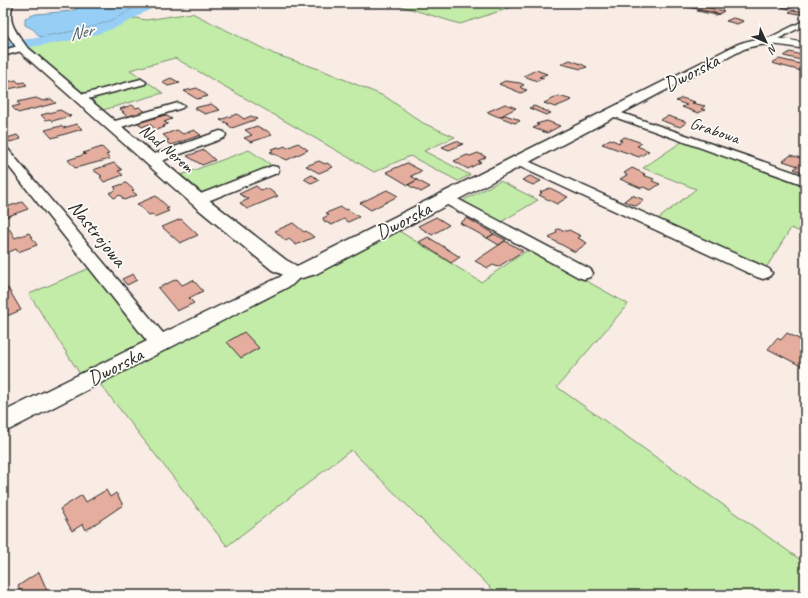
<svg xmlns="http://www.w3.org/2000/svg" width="808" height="598" viewBox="0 0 808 598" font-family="Caveat,sans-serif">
	<rect width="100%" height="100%" fill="#f8ece5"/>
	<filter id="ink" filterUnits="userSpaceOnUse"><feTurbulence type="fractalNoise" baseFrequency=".025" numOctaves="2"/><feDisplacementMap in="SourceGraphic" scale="8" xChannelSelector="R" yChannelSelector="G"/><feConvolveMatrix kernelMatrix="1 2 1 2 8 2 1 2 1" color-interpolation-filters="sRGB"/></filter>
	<g filter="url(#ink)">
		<path fill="#c3eca8" stroke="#778c6a" d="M391,3H525L460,24Z
			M192,13L274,54L322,70L386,97L423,123L455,137L424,151L470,175L458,181L410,156L374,172L175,58L130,70L142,78L136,82L86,95L36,54L28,50L26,44L84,33L136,18L146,20Z
			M149,83L163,93L103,110L89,98L141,84Z
			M683,141L805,186V234L791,228L766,268L658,219L696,189L643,168Z
			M249,150L270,164L264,170L204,194L181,175Z
			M500,181L538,200L501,222L462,201Z
			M396,229L481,282L529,249L628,304L557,387L805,563V595H498L351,450L227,546L100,384Z
			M90,268L147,340L80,374L29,294Z"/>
		<path fill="#97cef6" stroke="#6c8da5" d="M99,3H146C132,7 121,18 107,22C86,30 63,33 40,37L33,29L25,25V18L36,14L72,11L79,7Z"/>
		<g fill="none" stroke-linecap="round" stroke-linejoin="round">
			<path fill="#6c8da5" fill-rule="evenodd" d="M10,45L11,47L3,48V46Z"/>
			<path fill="#97cef6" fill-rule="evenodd" d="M143,3H160L158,6C142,12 129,23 112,29C79,41 44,45 10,50L5,49L3,46L5,43L10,42C45,36 80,33 113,20C124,15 133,8 143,3Z"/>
		</g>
		<path fill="#e5ad9e" stroke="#2b2b2b" d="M663,3H685L724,11L719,14L675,4L672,5Z
			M791,3L798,5L789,9L782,7Z
			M700,10L719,14L716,15L697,11Z
			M793,10L805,12V15L789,12Z
			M733,18L744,21L737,24L726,21Z
			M790,52L805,56V61L784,56Z
			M779,59L805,65V72L772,63Z
			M570,60L581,64L587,67L581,69L561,64Z
			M536,70L547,74L539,77L544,78L537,81L524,76Z
			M171,78L180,83L168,86L162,82Z
			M16,80L19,83L24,82L27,85L4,90L3,89V83Z
			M505,81L520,83L524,85L520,87L521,88L527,90L521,93L499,84Z
			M197,88L208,96L197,99L184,91Z
			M559,96L572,100L555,107L544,103Z
			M36,98L43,101L51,99L56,103L18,113L12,107L20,105L17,102Z
			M682,98L695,102L692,103L705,106L701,109L705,110L698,113L682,107L687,105L676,101Z
			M211,104L220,110L205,114L194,108Z
			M505,104L516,108L499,117L487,112Z
			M132,105L136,108L139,107L146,112L128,117L122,112H124L120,109Z
			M534,106L551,113L546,115L529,108Z
			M60,110L71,116L52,121L50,119L46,120L41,115Z
			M237,114L244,119L251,116L257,119L232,128L227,124H229L220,120Z
			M165,115L172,119L164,122L168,124L163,126L165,127L156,130L150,124L142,127L138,123Z
			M505,115L517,119L520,121L515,123L500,117Z
			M668,116L687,122L680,127L660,120Z
			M547,121L560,126L547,133L533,128L539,125L536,124Z
			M77,124L82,129L52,138L45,130L61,126L63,128Z
			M257,126L264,130H266L272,135L251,142L244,138L252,135L245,130Z
			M177,130L183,134L194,130L201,135L171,145L165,141L169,140L163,135Z
			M17,135L21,139L10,142L7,138Z
			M625,137L642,143L637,146L649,151L639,157L602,144L610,139L619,143L622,141L619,140Z
			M456,141L463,144L449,150L442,147Z
			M298,143L308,150L287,160L270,152L273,151L271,149L278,147L280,148L285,146L287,148Z
			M102,147L109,154L106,155L110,159L75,168L68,160L86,154L83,153Z
			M204,150L215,160L202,165L187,156Z
			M478,153L486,157L478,161L481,162L468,169L454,161L467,155L470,156Z
			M791,155L803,159L805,157V173L794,169L798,166L783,161Z
			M319,161L325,164L327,163L333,167L319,173L306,166Z
			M114,163L122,170L118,171L123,175L104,182L100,177L102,176L93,170Z
			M407,163L422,171L411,176L417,180L408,185L386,172Z
			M632,168L645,174L643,175L654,179L652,181L660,184L651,190L643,187L641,188L620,179L627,175L624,173Z
			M312,175L319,180L311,183L304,179Z
			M530,176L541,181L533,185L522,180Z
			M417,180L430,187L421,192L408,185Z
			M126,183L134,190L132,191L137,195L124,200L120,195L114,198L109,193L114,191L116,189L114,187Z
			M256,186L261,190L267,188L278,196L247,209L240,203L249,199L239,194Z
			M550,188L568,197L557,204L539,195L542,193L540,192Z
			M387,190L398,196L371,210L360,203Z
			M632,195L644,200L636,206L624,201Z
			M156,196L169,208L166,209L169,211L154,217L152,214L149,215L137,204Z
			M22,202L28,209L3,218V208Z
			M341,207L345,210L347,209L359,217L348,222L344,219L332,225L324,221L323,218L329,215L326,213Z
			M436,217L449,225L432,235L418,226Z
			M467,218L494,234L487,238L460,223Z
			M181,219L198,235L180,243L162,227Z
			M293,223L304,232L306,231L314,237L296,245L289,239L286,241L275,231Z
			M7,225L15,238L29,233L37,245L18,252L16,249L7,253L3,246V227Z
			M558,229L567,231L569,230L581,236L578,238L587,243L575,252L549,238L557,232L556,230Z
			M494,234L506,240L499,245L487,238Z
			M428,237L460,257L451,263L419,242Z
			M505,241L523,251L498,267L493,265L488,268L475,261Z
			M133,274L137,280L127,285L122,279Z
			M177,279L182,285L193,280L203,291L189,298L194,303L177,311L158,288Z
			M8,288L21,310L7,316L3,310V290Z
			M244,332L259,348L241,358L227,342Z
			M787,333L805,342V368L768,349L777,338L781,340Z
			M106,490L110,497L116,493L123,505L86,530L83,524L72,531L60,509L82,495L86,502Z
			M39,572L49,595H22L18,586Z"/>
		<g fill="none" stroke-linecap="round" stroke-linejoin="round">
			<g stroke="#2b2b2b" stroke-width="3">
				<path id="street" d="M805,20V25L772,42H766L765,40Z
					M22,45L27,48L25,50L3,56V50Z
					M141,79L146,82L145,84L80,101L75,98L76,96Z
					M178,103L184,106L182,108L112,130L108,129L106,126L108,123Z
					M613,110L805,176V185L609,115L607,113L609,111Z
					M220,131L224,132L226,135L224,138L156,163H146L144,160L146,157Z
					M3,147L7,148L163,333L280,277C287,271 291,266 301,269L304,273L292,285L3,433V412L147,341L3,159Z
					M519,157L769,269L772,273L769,277L763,279L757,277L514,164L512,161L514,158Z
					M272,166L277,167L279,170L277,173L203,203L198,204L193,203L191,200L193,197Z
					M445,194L450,195L590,269L593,273L590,277L584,279L578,277L440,201L438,198L440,195Z"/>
			</g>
			<g stroke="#2b2b2b" stroke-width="3">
				<path id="secondary" d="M3,3H13C7,23 15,30 26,46L204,196L286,260L297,266L736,45C762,35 779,38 805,43V49C783,45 765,41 744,49L316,274L295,280L272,270L192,204L18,50L3,28Z"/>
			</g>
			<use href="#street" fill="#fdfcf7" fill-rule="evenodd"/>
			<use href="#secondary" fill="#fdfcf7" fill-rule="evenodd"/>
		</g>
	</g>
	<g text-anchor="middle" stroke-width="3.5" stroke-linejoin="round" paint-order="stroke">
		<g font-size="17" fill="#2b2b2b" stroke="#fdfcf7">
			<text transform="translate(715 130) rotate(19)" y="6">Grabowa</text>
			<text transform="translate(167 148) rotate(40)" y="6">Nad Nerem</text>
		</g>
		<g font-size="18" font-style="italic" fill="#4b5c68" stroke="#fdfcf7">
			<text transform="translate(81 32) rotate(-13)" y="6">Ner</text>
		</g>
		<g font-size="20" fill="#2b2b2b" stroke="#fdfcf7">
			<text transform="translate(691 72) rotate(-27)" y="7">Dworska</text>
			<text transform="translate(403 220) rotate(-27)" y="7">Dworska</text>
			<text transform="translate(98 233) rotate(51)" y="7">Nastrojowa</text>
			<text transform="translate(115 366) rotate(-27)" y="7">Dworska</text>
		</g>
	</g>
	<rect width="808" height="598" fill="none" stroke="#fdfcf7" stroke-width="16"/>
	<rect x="8" y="8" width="792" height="582" fill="none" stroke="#2b2b2b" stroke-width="1.5" filter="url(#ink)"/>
	<g transform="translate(766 42) rotate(134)" stroke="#fdfcf7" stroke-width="3" paint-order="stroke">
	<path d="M0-3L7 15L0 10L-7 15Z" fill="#2b2b2b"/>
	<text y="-6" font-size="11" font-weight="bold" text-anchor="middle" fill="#2b2b2b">N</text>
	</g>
</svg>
